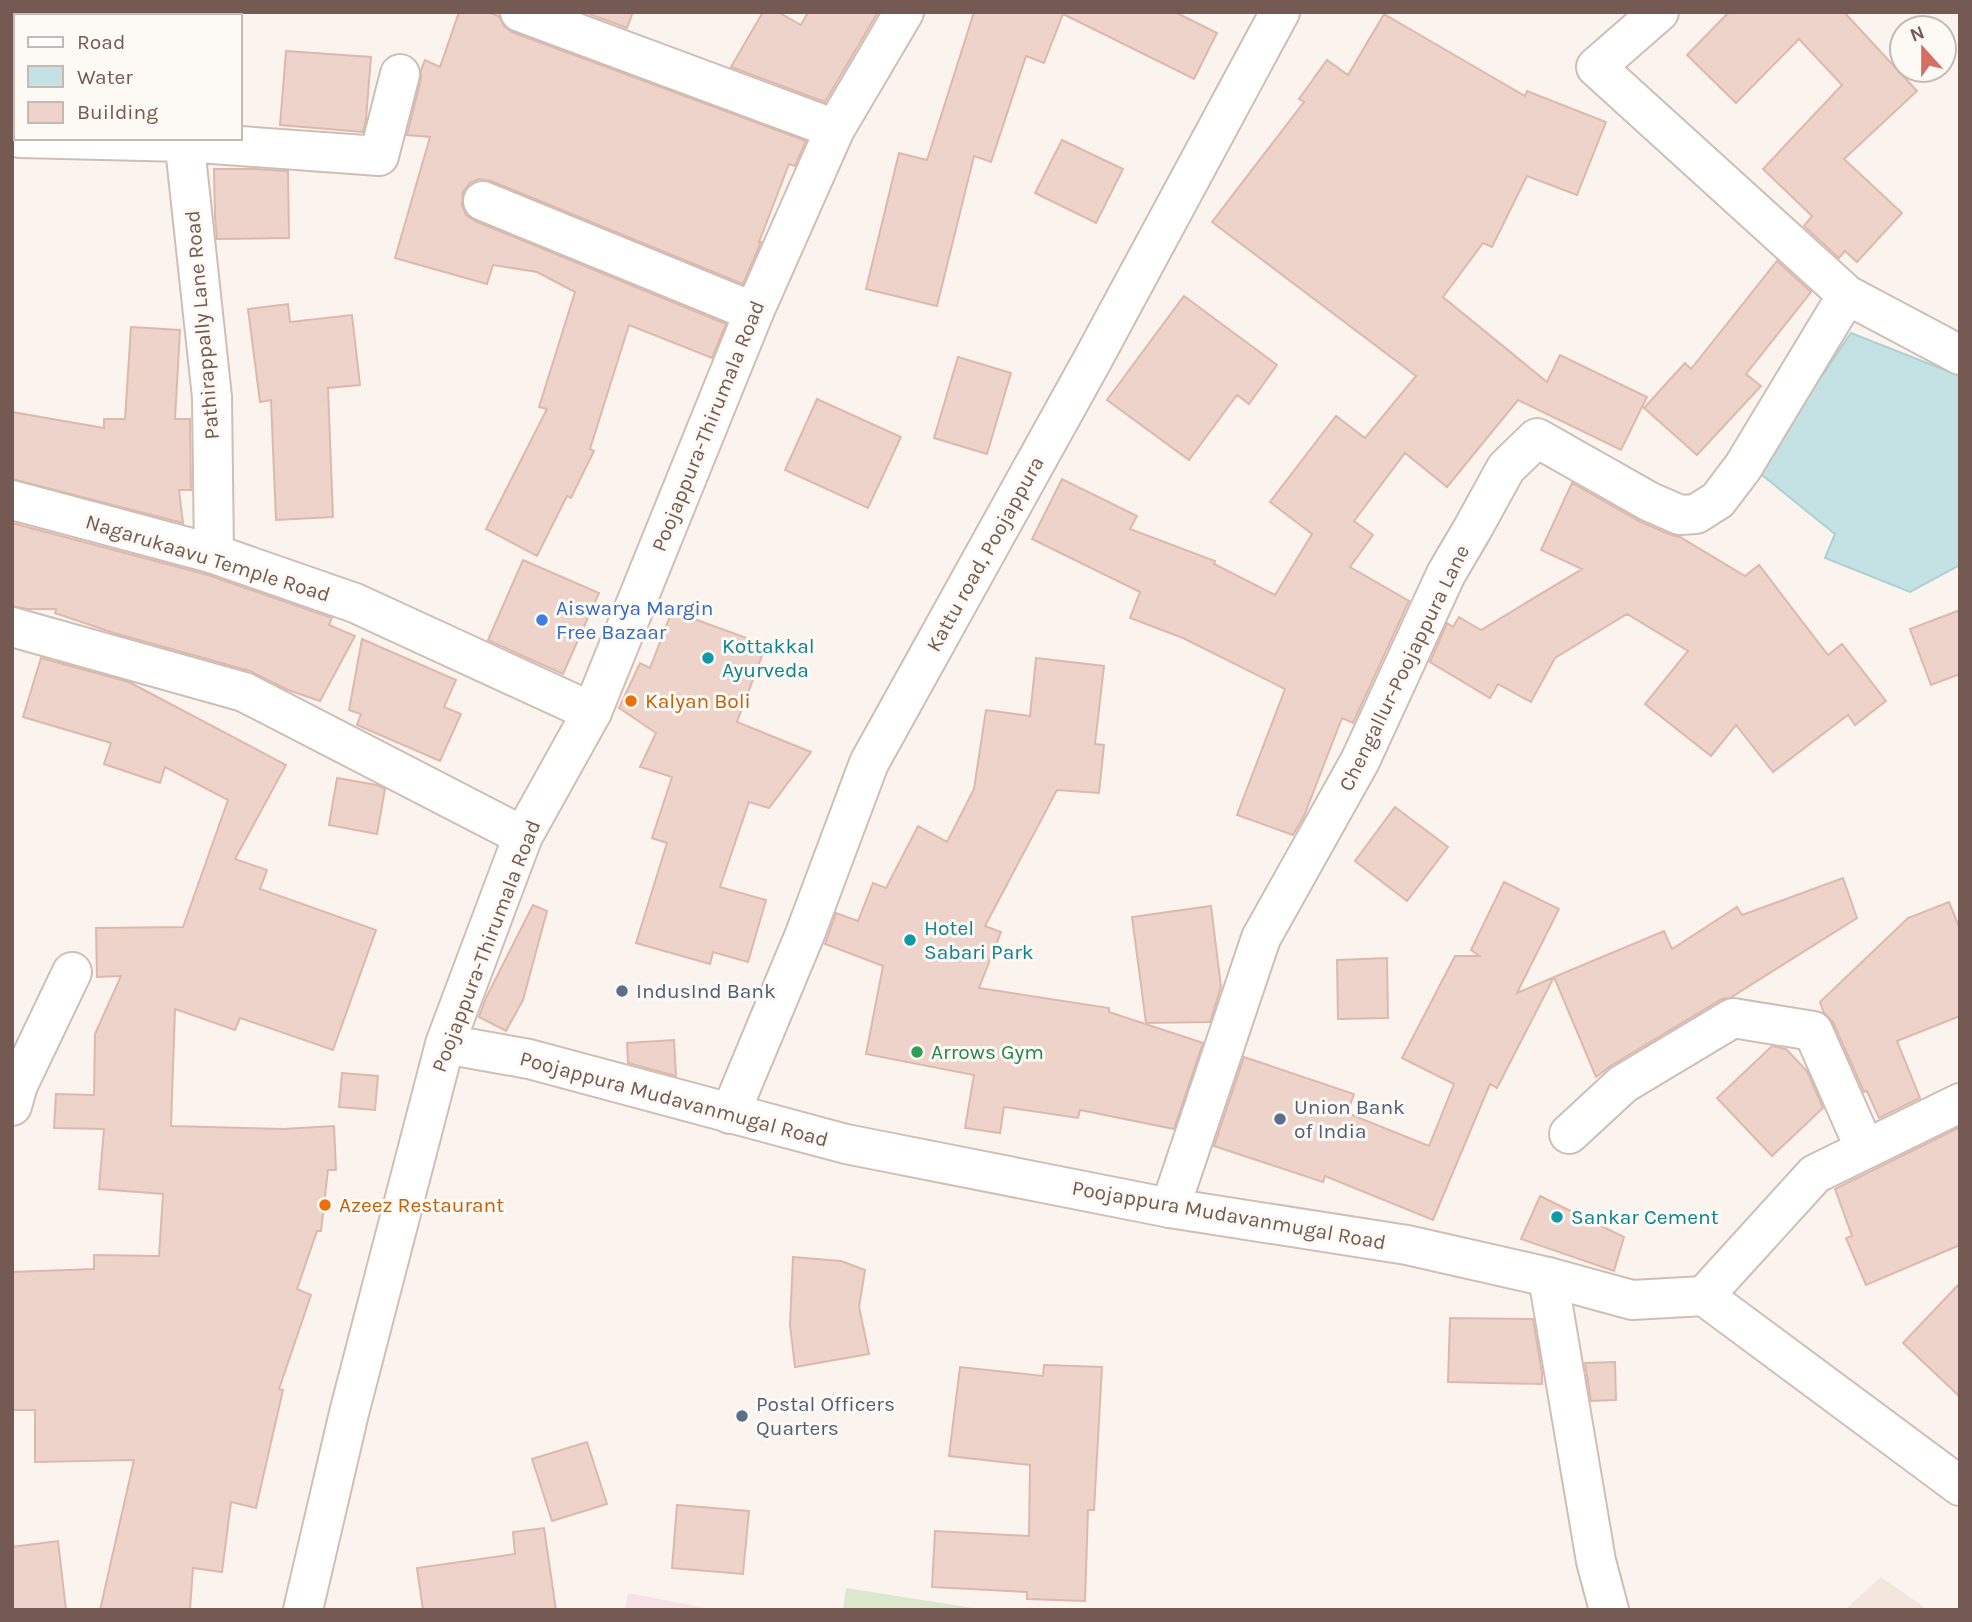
<svg xmlns="http://www.w3.org/2000/svg" width="1972" height="1622" viewBox="0 0 1972 1622" font-family="Karla,sans-serif">
	<rect width="100%" height="100%" fill="#fbf4ee"/>
	<path fill="#f2e6dd" d="M1881,1577L1928,1610H1845Z"/>
	<path fill="#f7e2e7" d="M628,1593L717,1610H625Z"/>
	<path fill="#dbe8cd" d="M846,1588L986,1610H843Z"/>
	<path fill="#c4e2e3" stroke="#abd2d3" stroke-width="2" d="M1851,333L1960,376V565L1910,592L1825,558L1835,534L1757,471Z"/>
	<path fill="#edd3c9" stroke="#deb8ab" stroke-width="2" d="M459,12H487L499,16L504,26L512,32L806,141L795,166L789,164L759,242H761L743,284L491,181L479,179L470,183L463,192L462,205L466,215L475,221L726,324L712,358L629,325L590,449L594,451L571,498L567,496L537,556L486,529L547,409L539,407L575,292L537,272L493,265L487,284L395,258L430,137L407,135L421,79V70L425,60L440,67Z
		M584,12H633L627,28Z
		M763,12H778L801,25L808,12H878L825,102L731,67Z
		M974,12H1175L1217,33L1194,79L1063,14L1044,63L1026,56L991,162L974,156L937,306L866,289L899,153L927,160Z
		M1729,12H1844L1917,91L1844,159L1902,213L1857,262L1845,251L1839,258L1804,226L1812,216L1763,169L1842,85L1799,39L1736,103L1687,55Z
		M1384,14L1525,96L1527,91L1606,122L1577,195L1527,176L1492,247L1483,243L1443,297L1547,382L1560,355L1647,397L1621,450L1518,400L1447,487L1405,453L1354,521L1373,535L1350,567L1409,601L1353,723L1342,718L1304,816L1293,835L1237,815L1285,689L1183,638L1130,618L1140,592L1032,539L1062,479L1137,516L1130,529L1215,561L1214,564L1275,595L1312,534L1270,502L1336,416L1365,438L1416,376L1212,222L1304,102L1299,99L1327,60L1348,75Z
		M286,51L371,57L366,119L363,132L280,125Z
		M1062,140L1123,169L1096,223L1035,193Z
		M214,169H255L288,171L289,238L217,239L215,217Z
		M1777,261L1811,292L1746,374L1761,386L1697,455L1644,408L1685,363L1691,369Z
		M1184,296L1277,365L1249,404L1237,395L1189,460L1107,400Z
		M288,304L290,322L352,315L360,385L328,388L333,517L276,520L271,400L260,402L248,309Z
		M131,327L180,330L175,419H190L191,490H179L183,523L12,479V412L104,428V419H125Z
		M958,357L1011,373L987,454L934,438Z
		M817,399L901,437L868,508L785,470Z
		M1572,483L1641,522L1671,535L1680,537L1745,576L1759,565L1828,655L1842,644L1886,701L1855,725L1848,715L1773,772L1736,725L1711,756L1645,704L1688,651L1627,614L1555,658L1531,702L1498,684L1490,698L1430,662L1447,623L1453,627L1459,617L1481,630L1582,569L1541,550Z
		M12,523L208,575L332,618L329,625L355,636L320,701L288,690L250,671L114,633L55,613L56,609H27L12,606Z
		M523,560L599,593L563,674L488,640Z
		M1960,610V674L1931,685L1910,629Z
		M672,611L766,645L737,722L811,752L769,808L749,802L720,887L766,900L748,962L713,952L710,964L636,943L667,843L652,838L672,777L640,767L656,733L619,708L640,663L650,668Z
		M362,639L456,680L444,707L461,714L440,761L357,725L361,714L349,710Z
		M41,658L129,682L286,765L235,859L267,870L260,889L376,930L333,1050L240,1018L235,1030L175,1009L171,1126L283,1129L334,1126L336,1170H328L321,1231H317L297,1289L311,1295L279,1389L283,1390L256,1508L231,1502L222,1572L193,1568L190,1610H100L134,1460L35,1462V1410H12V1272L94,1269V1255L159,1256L163,1194L99,1189L104,1129L54,1128L56,1094L94,1095L95,1034L121,976L97,977L96,928L183,927L228,800L165,767L160,783L104,764L111,743L23,717Z
		M1036,658L1104,666L1095,744L1104,745L1099,793L1057,790L985,926L1001,932L979,988L1109,1008V1012L1203,1043L1174,1129L1080,1110L1078,1118L1004,1107L1000,1133L965,1128L974,1075L866,1054L883,966L825,944L836,913L858,921L873,883L886,888L918,826L947,842L974,789L986,710L1030,716Z
		M337,778L377,785L385,789L377,834L329,825Z
		M1395,807L1448,847L1407,901L1355,861Z
		M1843,878L1857,918L1730,998L1722,999L1612,1065L1596,1077L1554,977L1664,931L1672,949L1737,907L1742,915Z
		M1504,882L1559,909L1517,993L1554,977L1497,1088L1490,1084L1433,1220L1325,1176L1323,1182L1214,1146L1244,1057L1354,1094L1347,1113L1429,1146L1454,1084L1402,1058L1455,956H1479L1471,950Z
		M1949,902L1960,929V1016L1897,1041L1920,1098L1879,1118L1867,1091L1864,1092L1833,1022L1824,1013L1820,1002L1908,918Z
		M533,905L547,911L523,1000L506,1031L479,1017L486,998Z
		M1211,906L1221,987L1210,1022L1146,1023L1132,917Z
		M1387,958L1388,1018L1338,1019L1337,960Z
		M674,1040L676,1076L628,1063L627,1043Z
		M1772,1046L1786,1049L1807,1071L1823,1108L1772,1156L1717,1098Z
		M342,1073L378,1076L375,1110L339,1107Z
		M1960,1127V1245L1866,1285L1846,1238L1852,1236L1835,1189Z
		M1540,1196L1624,1237L1614,1271L1521,1239Z
		M793,1257L841,1261L865,1270L859,1307L869,1354L795,1367L790,1325Z
		M1960,1283V1397L1903,1343Z
		M1450,1318L1533,1319L1542,1373V1384L1448,1382Z
		M1615,1362L1616,1400L1591,1401L1585,1363Z
		M1044,1365L1102,1367L1094,1510H1088L1085,1601L1027,1599V1592L932,1587L935,1531L1029,1536L1030,1465L949,1456L960,1367L1043,1376Z
		M587,1442L607,1504L552,1521L532,1459Z
		M677,1505L749,1511L743,1574L672,1568Z
		M544,1528L556,1610H423L417,1568L515,1554L513,1532Z
		M58,1541L66,1610H12V1547Z"/>
	<g fill="none" stroke-linecap="round" stroke-linejoin="round">
		<g stroke="#cebeb6" stroke-width="42">
			<path id="street" d="M142,12L143,16
				M520,12L835,129
				M1659,12L1596,67L1847,295
				M20,138L185,142L379,156L400,74
				M184,138L212,397L214,554
				M483,201L754,312
				M12,500L214,554L355,603L592,712
				M12,627L244,692L523,836
				M12,1106L18,1085L72,972
				M730,1114L805,934L869,763L1093,359L1280,12
				M1569,1134L1623,1084L1733,1018L1813,1031L1865,1149
				M1170,1208L1261,938L1360,761L1446,574L1473,528L1506,468L1537,438L1650,502L1680,515L1696,514L1718,500L1743,467L1847,295L1960,355
				M1548,1277L1596,1561L1609,1610
				M1704,1296L1815,1174L1960,1103"/>
		</g>
		<g stroke="#d1beb4" stroke-width="42">
			<path id="secondary" d="M445,1044L529,1059L846,1144L1170,1208L1407,1245L1548,1277L1632,1300L1704,1296L1960,1486
				M303,1610L349,1413L445,1044L523,836L592,712L754,312L835,129L904,12"/>
		</g>
		<use href="#street" stroke="#fff" stroke-width="38"/>
		<use href="#secondary" stroke="#fff" stroke-width="38"/>
	</g>
	<circle fill="#3f7fe0" stroke="#fdf9f4" stroke-width="2.5" cx="542" cy="620" r="7"/>
	<g fill="#0f9aa8" stroke="#fdf9f4" stroke-width="2.5">
		<circle cx="708" cy="658" r="7"/>
		<circle cx="910" cy="940" r="7"/>
		<circle cx="1557" cy="1217" r="7"/>
	</g>
	<g fill="#e8710a" stroke="#fdf9f4" stroke-width="2.5">
		<circle cx="631" cy="701" r="7"/>
		<circle cx="325" cy="1205" r="7"/>
	</g>
	<g fill="#5c6f8a" stroke="#fdf9f4" stroke-width="2.5">
		<circle cx="622" cy="991" r="7"/>
		<circle cx="1280" cy="1119" r="7"/>
		<circle cx="742" cy="1416" r="7"/>
	</g>
	<circle fill="#2e9e5b" stroke="#fdf9f4" stroke-width="2.5" cx="917" cy="1052" r="7"/>
	<g text-anchor="middle" stroke-width="6" stroke-linejoin="round" paint-order="stroke">
		<g font-size="21" fill="#745a52" stroke="#fdf9f4">
			<text transform="translate(202 325) rotate(-95)" y="7">Pathirappally Lane Road</text>
			<text transform="translate(708 426) rotate(-68)" y="7">Poojappura-Thirumala Road</text>
			<text transform="translate(985 554) rotate(-61)" y="7">Kattu road, Poojappura</text>
			<text transform="translate(208 558) rotate(17)" y="7">Nagarukaavu Temple Road</text>
			<text transform="translate(1404 668) rotate(-64)" y="7">Chengallur-Poojappura Lane</text>
			<text transform="translate(486 946) rotate(-69)" y="7">Poojappura-Thirumala Road</text>
			<text transform="translate(674 1099) rotate(15)" y="7">Poojappura Mudavanmugal Road</text>
			<text transform="translate(1229 1215) rotate(10)" y="7">Poojappura Mudavanmugal Road</text>
		</g>
		<g font-size="21" fill="#366cbe" stroke="#fdf9f4" text-anchor="start">
			<text x="556" y="615">Aiswarya Margin<tspan x="556" dy="24">Free Bazaar</tspan></text>
		</g>
		<g font-size="21" fill="#0d838f" stroke="#fdf9f4" text-anchor="start">
			<text x="722" y="653">Kottakkal<tspan x="722" dy="24">Ayurveda</tspan></text>
			<text x="924" y="935">Hotel<tspan x="924" dy="24">Sabari Park</tspan></text>
			<text x="1571" y="1224">Sankar Cement</text>
		</g>
		<g font-size="21" fill="#c56008" stroke="#fdf9f4" text-anchor="start">
			<text x="645" y="708">Kalyan Boli</text>
			<text x="339" y="1212">Azeez Restaurant</text>
		</g>
		<g font-size="21" fill="#4e5e75" stroke="#fdf9f4" text-anchor="start">
			<text x="636" y="998">IndusInd Bank</text>
			<text x="1294" y="1114">Union Bank<tspan x="1294" dy="24">of India</tspan></text>
			<text x="756" y="1411">Postal Officers<tspan x="756" dy="24">Quarters</tspan></text>
		</g>
		<g font-size="21" fill="#27864d" stroke="#fdf9f4" text-anchor="start">
			<text x="931" y="1059">Arrows Gym</text>
		</g>
	</g>
	<rect width="1972" height="1622" fill="none" stroke="#745a52" stroke-width="28"/>
	<rect x="14" y="14" width="228" height="126" fill="#fdf9f4" stroke="#c6b9b3" stroke-width="2"/>
	<rect x="28" y="37" width="35" height="10" fill="#ffffff" stroke="#c6b9b3" stroke-width="2"/>
	<text x="77" y="49" font-size="21" fill="#745a52">Road</text>
	<rect x="28" y="66" width="35" height="21" fill="#c4e2e3" stroke="#c6b9b3" stroke-width="2"/>
	<text x="77" y="84" font-size="21" fill="#745a52">Water</text>
	<rect x="28" y="102" width="35" height="21" fill="#edd3c9" stroke="#c6b9b3" stroke-width="2"/>
	<text x="77" y="119" font-size="21" fill="#745a52">Building</text>
	<g transform="translate(1923 49) rotate(339)"><circle r="33" fill="#fdf9f4" stroke="#c6b9b3" stroke-width="2"/>
	<path d="M0-5L12 26L0 18L-12 26Z" fill="#d46f63"/>
	<text y="-10" font-size="19" font-weight="bold" text-anchor="middle" fill="#745a52">N</text>
	</g>
</svg>
